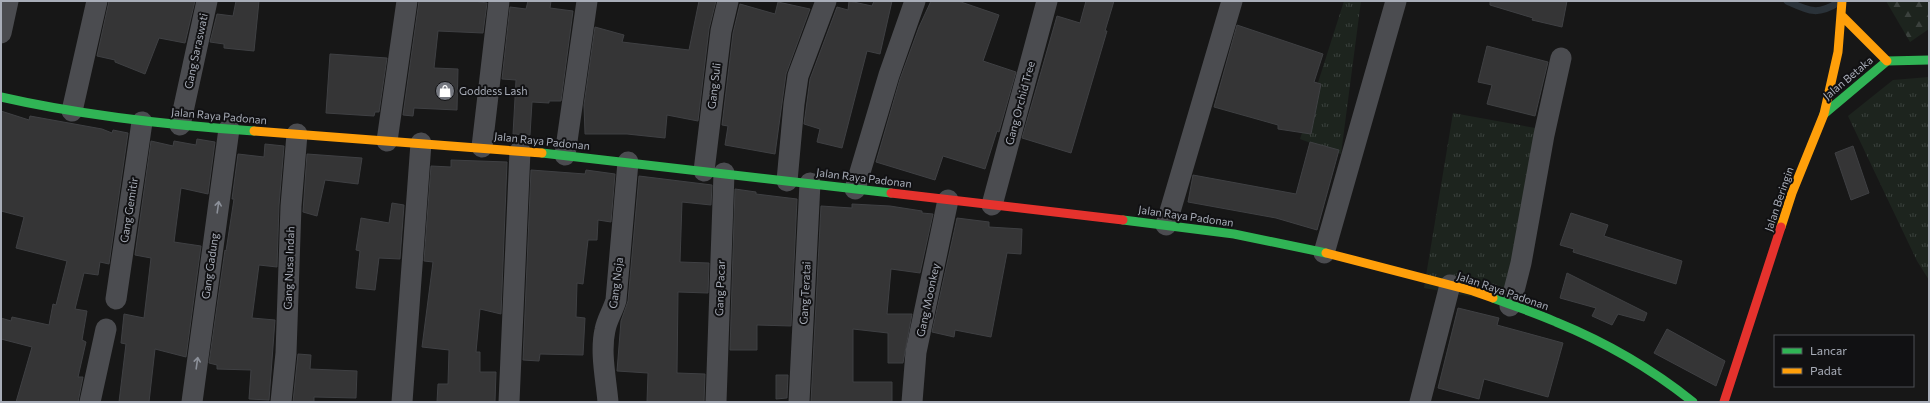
<svg xmlns="http://www.w3.org/2000/svg" width="1930" height="403" viewBox="0 0 1930 403" font-family="Commissioner,sans-serif">
	<defs>
		<pattern id="grass-tufts" width="24" height="20" patternUnits="userSpaceOnUse"><rect width="24" height="20" fill="#1d241e"/><path d="M3 7l-1-3M5 7V3M7 7l1-3M15 17l-1-3M17 17v-4M19 17l1-3" fill="none" stroke="#3b413d"/></pattern>
		<pattern id="forest-firs" width="22" height="20" patternUnits="userSpaceOnUse"><rect width="22" height="20" fill="#1d241e"/><path d="M5 1l3.5 6h-7zM16 11l3.5 6h-7z" fill="#3b413d"/></pattern>
	</defs>
	<rect width="100%" height="100%" fill="#171717"/>
	<path fill="url(#grass-tufts)" d="M1344,1H1361L1341,154L1300,139Z
		M1929,77V280L1917,261L1848,116L1893,80Z
		M1453,113L1541,129L1508,303L1424,288Z"/>
	<path fill="url(#forest-firs)" d="M1886,1H1929V29L1910,42Z"/>
	<g fill="none" stroke-linecap="round" stroke-linejoin="round">
		<path stroke="#2a3239" stroke-width="7" d="M1787,1C1809,11 1817,16 1839,2"/>
	</g>
	<path fill="#353536" stroke="#3f4043" d="M109,1H195L185,43L159,38L145,74L115,62V60L97,56Z
		M236,1H259L254,51L224,48V44L210,42L217,14L233,16Z
		M419,1H474L487,3L483,33L438,31L434,68L458,69L457,110L414,108L413,116L403,115Z
		M528,1H551L550,8L573,11L561,101H549V103L532,102L530,135L513,134L516,80L502,79L510,7L526,9Z
		M699,1H716L709,29L698,121L667,115L665,138L627,134H585L584,105L595,27L624,35L622,42L689,50Z
		M849,1L872,6L874,1H892L880,54L867,51L842,148L817,142L820,129L804,124L810,79L837,7L848,10Z
		M931,1H958L999,15L983,61L1016,72L999,132L997,131L985,169L943,156L935,180L876,162L900,79L919,27Z
		M1086,1H1114L1105,31H1107L1071,153L1022,138L1057,16L1080,23Z
		M1490,1H1567L1562,27L1532,20L1533,18L1490,5Z
		M778,2L810,9L786,74L775,154L725,145L728,126L722,125L733,33L740,4L775,14Z
		M1237,25L1323,54L1314,82L1321,84L1311,134L1278,129V125L1214,107Z
		M1487,46L1548,62L1535,116L1487,104L1492,85L1478,82Z
		M330,54L387,58L379,112H375L374,116L326,113Z
		M1,111L29,120L30,116L102,129L112,133L113,130L128,133L109,264L100,262L98,275L84,273L75,309L87,311L82,340L86,342L78,377H83L78,402H16L32,347L1,339V318L11,321L12,317L49,325L53,304L56,305L67,261L16,248L24,217L1,211Z
		M197,139L215,142L208,194L181,188L174,242L201,246L186,357L155,349L149,402H119L126,344L121,343L124,314L144,318L151,258L135,255L151,141L173,146L174,141L196,145Z
		M1310,142L1339,150L1317,230L1276,218L1188,202L1193,175L1296,194Z
		M265,144L284,146L279,205L277,267L259,265L252,318L275,320L269,400L249,399L251,370L217,369V365L209,363L225,250L226,251L234,199H232L238,154L264,157Z
		M1853,146L1869,193L1851,200L1835,153Z
		M307,154L362,158L358,184L325,180L317,216L303,212Z
		M451,160L507,162L501,314L480,309L476,352H480V372H496L495,402H437L438,384H448L449,350L422,347L433,262L424,261L431,166L451,167Z
		M531,170L585,174L586,170L615,174L611,222L598,220L597,240H588L583,284L577,283L576,317L585,318L583,355L540,354L539,361L523,360Z
		M639,176L712,185L711,205L682,202L680,262L709,263L708,293L678,292L677,373L705,374L704,402H647L648,373L617,371L621,321L628,301Z
		M735,189L756,192V194L797,199L791,326L757,325V350H730Z
		M392,203L404,205L400,259L379,258L375,290L356,288L360,251L356,250L361,218L389,223Z
		M852,204L890,206L922,211V213L933,214L920,273L891,269L887,314H912L903,363H888V333L853,329V382H892V402H811L821,206L852,208Z
		M1571,213L1608,225L1604,236L1682,261L1676,284L1573,252L1574,249L1560,245Z
		M957,218L989,222V227L1022,229L1021,254L1007,253L991,337L955,330L954,337L932,332Z
		M1567,273L1647,313L1644,321L1618,314L1612,325L1592,316L1596,308L1560,298Z
		M1458,308L1499,318L1497,325L1563,343L1548,397L1484,379L1479,399L1438,388Z
		M1667,329L1725,361L1716,386L1654,353Z
		M298,354L311,355L310,369L357,371L356,398L314,397V402H293Z
		M776,375H788L787,398L776,399Z"/>
	<g fill="none" stroke-linecap="round" stroke-linejoin="round">
		<path stroke="#4b4c50" stroke-width="21" d="M1,33L8,1
			M72,111L97,1
			M180,125L207,1
			M387,141L407,1
			M482,147L499,1
			M565,155L587,1
			M704,171L721,31L728,1
			M787,181L794,104L798,76L826,1
			M855,189L889,75L915,1
			M992,205L1047,1
			M1166,225L1232,1
			M1324,253L1396,1
			M116,299L142,122
			M1510,306L1521,263L1544,135L1561,58
			M90,402L106,329
			M192,402L229,129
			M281,402L286,353L291,206L297,134
			M402,402L421,143
			M509,402L520,151
			M608,402C606,379 600,352 605,330C607,319 613,311 616,300L628,162
			M716,402L724,173
			M799,402L810,183
			M912,402L916,352L948,200
			M1420,402L1450,285"/>
		<path stroke="#30b455" stroke-width="9" d="M1,97C84,116 168,125 254,131
			M1824,114L1887,61L1929,60
			M542,153L891,193
			M1123,220L1234,234L1326,253
			M1493,298C1514,306 1536,313 1556,322C1605,342 1652,369 1693,402"/>
		<path stroke="#ff9f0a" stroke-width="9" d="M1841,15L1887,61
			M254,131L542,153
			M1781,227L1792,193L1824,114L1838,52L1842,1
			M1326,253L1473,291L1493,298"/>
		<path stroke="#e5322d" stroke-width="9" d="M891,193L1123,220
			M1724,402L1781,227"/>
	</g>
	<defs><path id="oneway-shaft" d="M-6 0H5M1.5-3L5.5 0L1.5 3" fill="none" stroke-width="1.6" stroke-linecap="round" stroke-linejoin="round"/></defs>
	<g stroke="#8c9099">
		<use href="#oneway-shaft" transform="translate(218 207) rotate(-82)"/>
		<use href="#oneway-shaft" transform="translate(197 363) rotate(-82)"/>
	</g>
	<defs>
		<g id="shop-disc" transform="scale(1)"><circle r="9.5" fill="#757880" stroke="#111113"/><path d="M-5-2.5h2.3a2.7 3.5 0 0 1 5.4 0H5L5.5 6h-11ZM-1.5-2.5h3a1.5 2.3 0 0 0-3 0Z" fill="#fff"/></g>
	</defs>
	<g fill-rule="evenodd">
		<use href="#shop-disc" x="445" y="91"/>
	</g>
	<g text-anchor="middle" stroke-width="4" stroke-linejoin="round" paint-order="stroke">
		<g font-size="11" fill="#a8adb8" stroke="#111113">
			<text transform="translate(196 51) rotate(-78)" y="4">Gang Saraswati</text>
			<text transform="translate(1848 78) rotate(-40)" y="4">Jalan Betaka</text>
			<text transform="translate(714 86) rotate(-83)" y="4">Gang Suli</text>
			<text transform="translate(1020 103) rotate(-75)" y="4">Gang Orchid Tree</text>
			<text transform="translate(219 116) rotate(5)" y="4">Jalan Raya Padonan</text>
			<text transform="translate(542 141) rotate(6)" y="4">Jalan Raya Padonan</text>
			<text transform="translate(864 178) rotate(7)" y="4">Jalan Raya Padonan</text>
			<text transform="translate(1779 199) rotate(-71)" y="4">Jalan Beringin</text>
			<text transform="translate(129 210) rotate(-81)" y="4">Gang Gemitir</text>
			<text transform="translate(1186 216) rotate(8)" y="4">Jalan Raya Padonan</text>
			<text transform="translate(210 266) rotate(-82)" y="4">Gang Gadung</text>
			<text transform="translate(289 268) rotate(-88)" y="4">Gang Nusa Indah</text>
			<text transform="translate(616 283) rotate(-83)" y="4">Gang Noja</text>
			<text transform="translate(720 288) rotate(-88)" y="4">Gang Pacar</text>
			<text transform="translate(1503 291) rotate(19)" y="4">Jalan Raya Padonan</text>
			<text transform="translate(805 293) rotate(-87)" y="4">Gang Teratai</text>
			<text transform="translate(928 300) rotate(-78)" y="4">Gang Moonkey</text>
		</g>
		<g font-size="11" fill="#a8adb8" stroke="#111113" text-anchor="start">
			<text x="459" y="95">Goddess Lash</text>
		</g>
	</g>
	<rect width="1930" height="403" fill="none" stroke="#a8adb8" stroke-width="4"/>
	<rect x="1774" y="335" width="140" height="52" fill="#111113" stroke="#4d4f55"/>
	<rect x="1782" y="348" width="20" height="6" fill="#30b455" stroke="#4d4f55"/>
	<text x="1810" y="355" font-size="12" fill="#a8adb8">Lancar</text>
	<rect x="1782" y="368" width="20" height="6" fill="#ff9f0a" stroke="#4d4f55"/>
	<text x="1810" y="375" font-size="12" fill="#a8adb8">Padat</text>
</svg>
